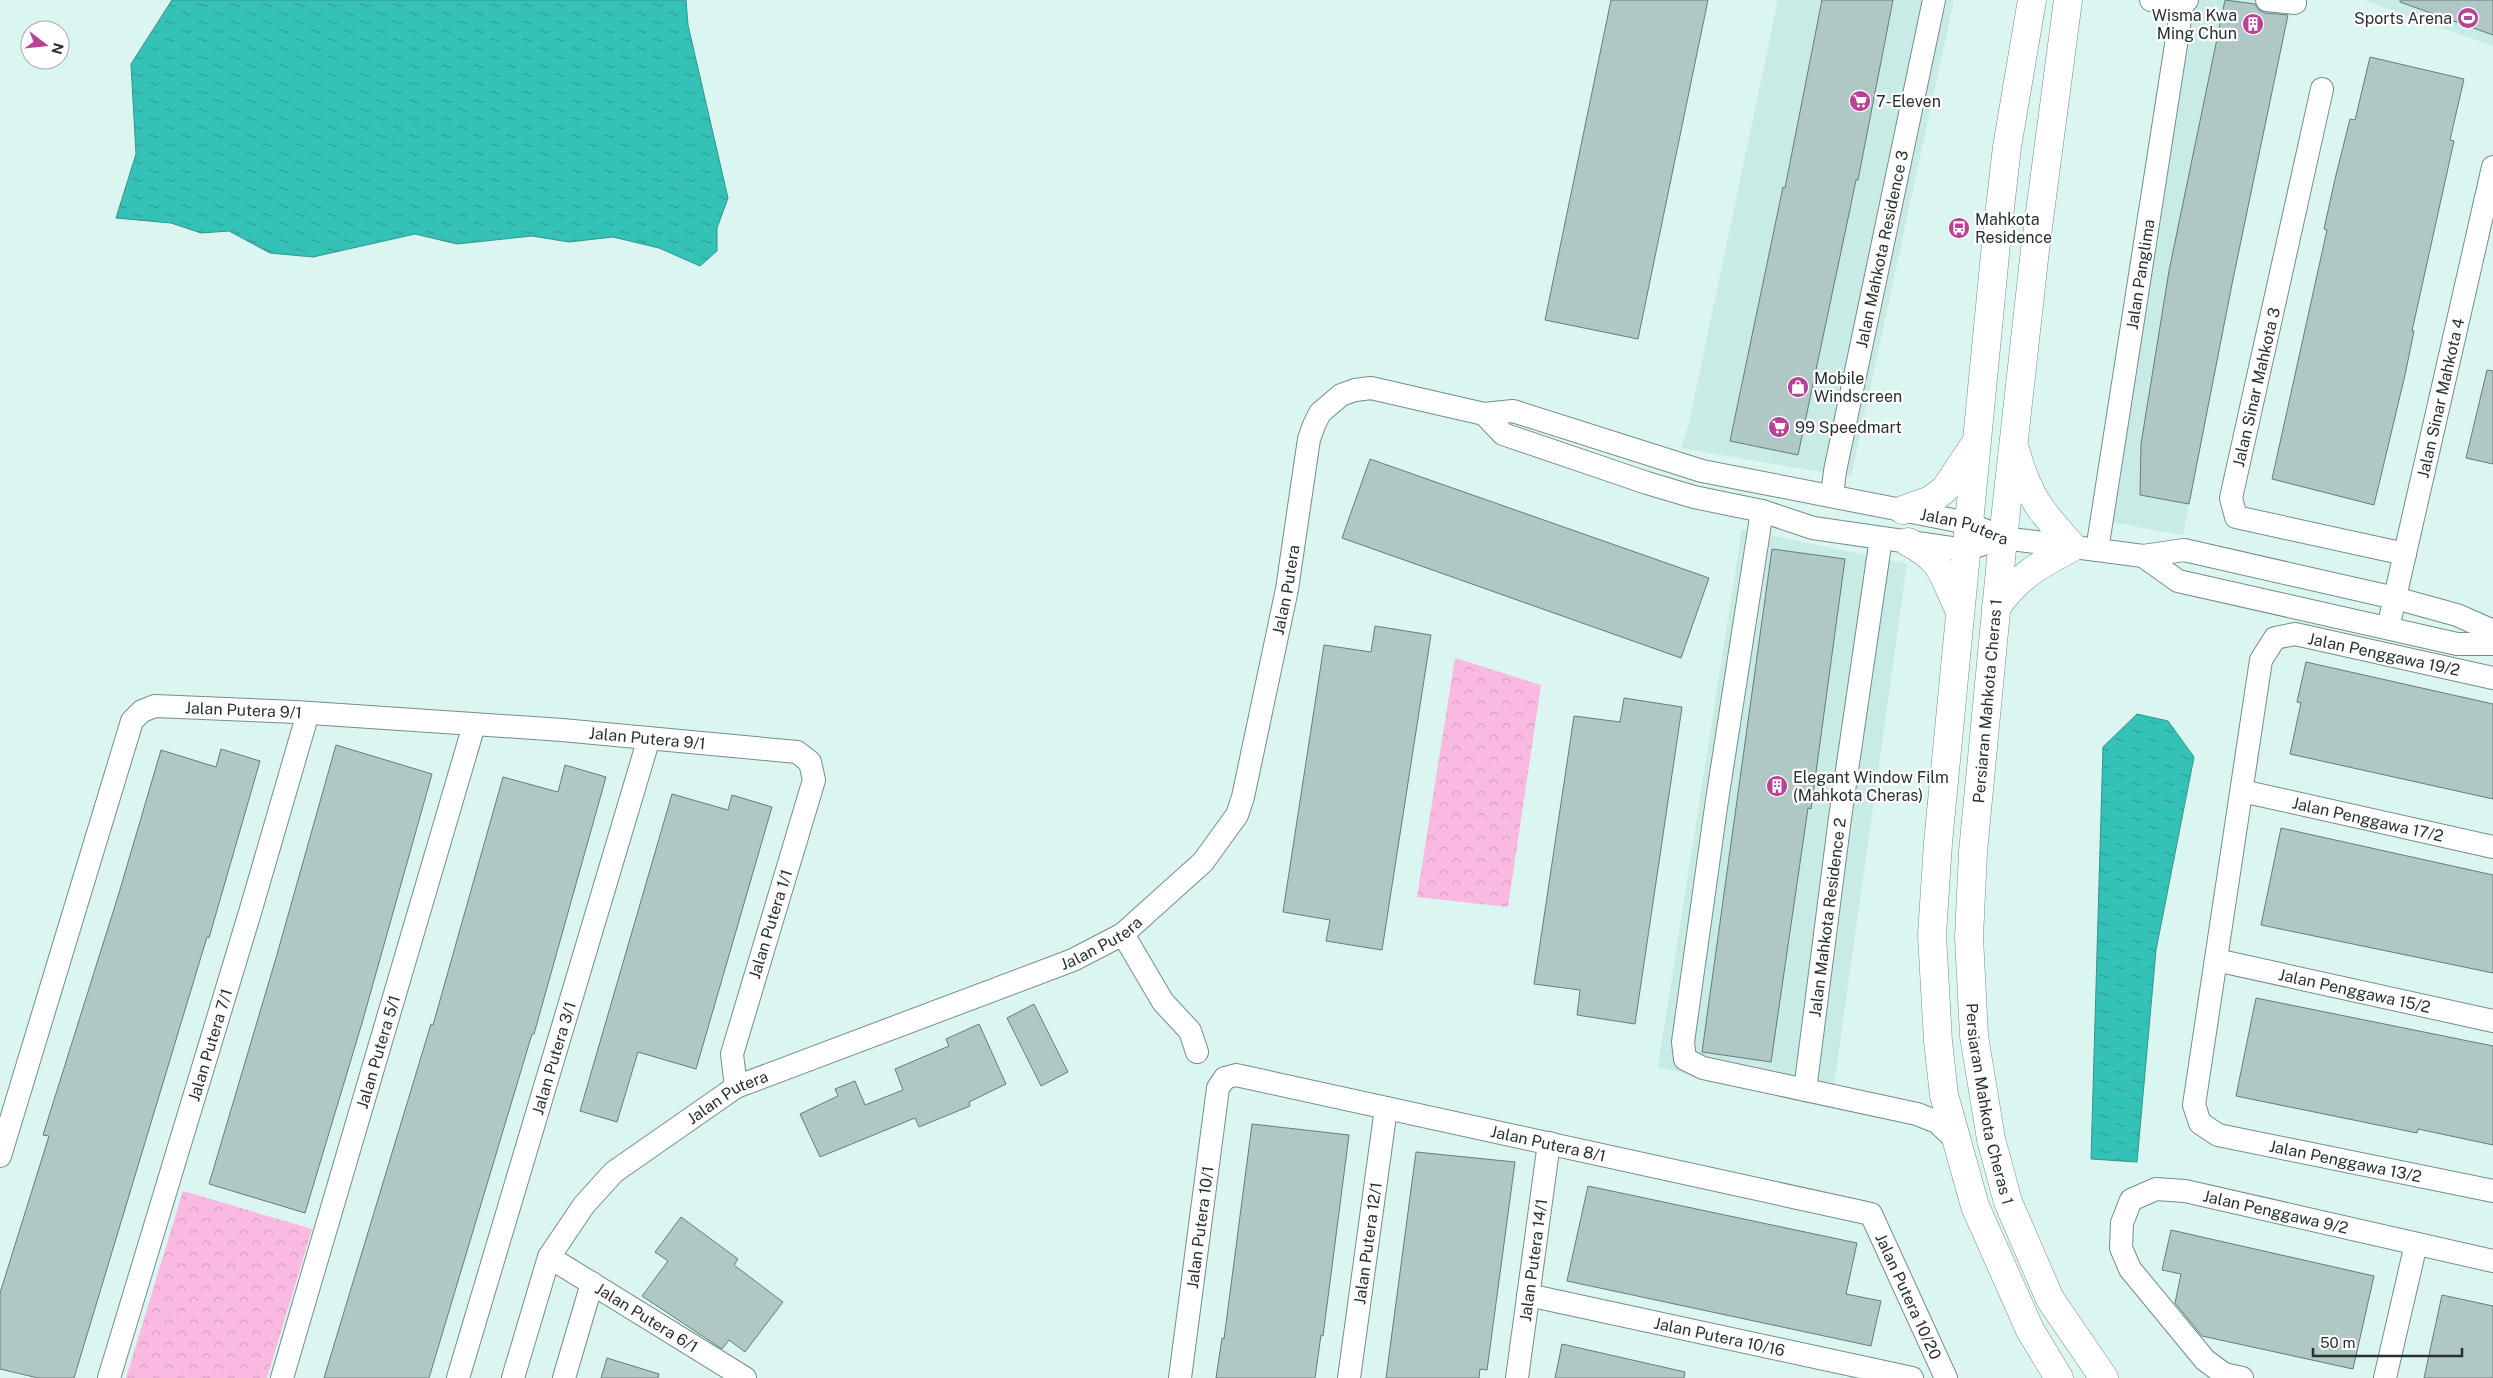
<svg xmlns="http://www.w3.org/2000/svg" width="2493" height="1378" viewBox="0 0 2493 1378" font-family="'Public Sans',sans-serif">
	<defs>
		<pattern id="forest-crowns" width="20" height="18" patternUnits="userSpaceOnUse" patternTransform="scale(1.25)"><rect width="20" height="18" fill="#f9b9e1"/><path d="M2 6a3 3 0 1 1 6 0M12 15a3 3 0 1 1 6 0" fill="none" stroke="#d5a0c1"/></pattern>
		<pattern id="water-ripples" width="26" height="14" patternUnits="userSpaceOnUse" patternTransform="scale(1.25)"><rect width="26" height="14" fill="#35c2b6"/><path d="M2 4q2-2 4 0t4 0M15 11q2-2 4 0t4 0" fill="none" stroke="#2d9e94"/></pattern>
	</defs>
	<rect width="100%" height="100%" fill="#dbf5f1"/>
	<path fill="#c8ebe6" d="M1778,0H1954L1851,477L1681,448L1689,423Z
		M2189,0H2289L2183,535L2110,522Z
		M2364,0H2493V46Z
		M1742,529L1907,564L1831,1107L1658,1067Z"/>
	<path fill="url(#forest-crowns)" d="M1455,658L1541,685L1508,907L1417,897Z
		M183,1191L312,1229L267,1378H126Z"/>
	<path fill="url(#water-ripples)" stroke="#31968e" d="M172,0H686L688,25L728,198L717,228V251L700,266L659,248L613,237L569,242L532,236L457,244L415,234L313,257L270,253L229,231L201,233L171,223L116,218L136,154L131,64Z
		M2137,714L2168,721L2194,757L2156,950L2137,1162L2091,1159L2103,747Z"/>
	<path fill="#afc8c5" stroke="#667d7a" d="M1611,0H1708L1638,339L1545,320Z
		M1822,0H1893L1858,180H1856L1846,228L1798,455L1730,441L1783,187L1785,188Z
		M2225,0L2255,4L2259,10L2265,13L2288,15L2232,284L2189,504L2140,495L2141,444L2169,271Z
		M2400,0H2493V35L2400,2Z
		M2370,57L2464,79L2450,140L2454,141L2412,331H2414L2405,375L2374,505L2272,479L2327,230L2324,229L2335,179L2350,119L2355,120Z
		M2487,370L2493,371V464L2466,458Z
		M1370,459L1709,578L1681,658L1342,538Z
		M1772,549L1845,559L1811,809L1808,808L1771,1062L1702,1052Z
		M1375,626L1431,635L1382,950L1326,941L1330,920L1283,912L1324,645L1371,652Z
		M2306,662L2493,704V799L2290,754L2301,703L2297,702Z
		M1624,698L1682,707L1635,1024L1577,1015L1580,990L1534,984L1574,716L1620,722Z
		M336,745L432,774L362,1023L305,1213L209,1184L276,958Z
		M221,749L260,761L209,938L207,937L74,1378H38L0,1369V1293L49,1136L43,1135L119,893L161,750L216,767Z
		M565,765L606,777L534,1034H532L429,1378H324L431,1024L433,1025L503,777L558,792Z
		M672,794L728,810L732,795L772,807L696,1069L638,1052L617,1122L580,1111Z
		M2281,828L2493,875V973L2261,925Z
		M2256,998L2493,1046V1145L2418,1129L2417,1133L2236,1096Z
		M1034,1004L1068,1072L1041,1086L1007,1018Z
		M979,1024L1006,1084L969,1102L970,1106L919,1127L915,1118L820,1157L800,1114L838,1096L835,1089L855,1081L865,1105L903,1090L895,1069L949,1046L946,1039Z
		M1252,1124L1349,1135L1323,1336L1321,1335L1315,1378H1216L1222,1338L1224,1339Z
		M1416,1152L1515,1162L1487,1370L1480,1369L1479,1378H1386Z
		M1588,1186L1857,1243L1846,1294L1881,1301L1871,1346L1567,1281Z
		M681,1217L738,1259L734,1265L783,1302L745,1352L729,1340L722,1349L642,1296L668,1261L655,1252Z
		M2171,1230L2374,1276L2353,1369L2202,1336L2175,1303L2181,1274L2162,1270Z
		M2442,1295L2493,1306V1378H2424Z
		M1562,1344L1685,1372L1684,1378H1555Z
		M607,1358L659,1374L658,1378H601Z"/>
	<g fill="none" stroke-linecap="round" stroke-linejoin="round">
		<g stroke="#758d89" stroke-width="24">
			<g id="street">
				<path d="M2151,0L2182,4L2187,0"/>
				<path d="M2267,0L2295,3"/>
				<path d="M2322,89L2231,498L2236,517L2405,554"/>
				<path d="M1484,414L1503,434L1647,483L1694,497L1762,511L1813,528L1965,550L1983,544"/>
				<path id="s1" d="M1832,496L1835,471L1934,0"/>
				<path d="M1762,511L1717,800L1683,1042L1685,1059L1703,1068L1917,1114L1937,1122L1956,1140"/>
				<path id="s2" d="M2097,550L2183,0"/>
				<path d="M2143,556L2178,581L2457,644H2493"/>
				<path id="s3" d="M2388,628L2493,167"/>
				<path id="s4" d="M2493,678L2295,634L2275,638L2261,660L2194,1105L2200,1123L2218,1135L2493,1191"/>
				<path id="s5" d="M2242,791L2493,847"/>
				<path d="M1123,934L1163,1002L1190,1031L1197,1052"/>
				<path id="s6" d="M2216,960L2493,1021"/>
				<path id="s7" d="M1225,1078L1236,1075L1871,1214L1946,1378"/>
				<path id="s8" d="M1805,1090L1840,818L1881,538"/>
				<path id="s9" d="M0,1156L132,721L142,711L155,706L296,712L562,730L797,752L810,762L814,780L732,1054L736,1087"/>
				<path id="s10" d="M549,1257L745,1378"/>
				<path id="s11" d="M1528,1295L1912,1378"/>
				<path id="s12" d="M109,1378L251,909L308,713"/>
				<path id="s13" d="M282,1378L474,725"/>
				<path id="s14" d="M458,1378L649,738"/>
				<path id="s15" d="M513,1378L549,1257L584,1205L614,1172L736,1087L1073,960L1123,934L1203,862L1237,815L1243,797L1287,589L1309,439L1314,425L1320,413L1341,395L1355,390L1371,388L1484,414L1513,411L1702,471L1968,523L2003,538L2097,550L2143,556L2184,550L2395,598L2457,615L2493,631"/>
				<path d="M564,1378L592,1283"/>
				<path id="s16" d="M1180,1378L1218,1088L1225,1078"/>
				<path id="s17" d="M1349,1378L1386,1108"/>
				<path id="s18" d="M1517,1378L1549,1143"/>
				<path id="s19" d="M2242,1378L2224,1374L2205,1360L2130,1269L2121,1248L2122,1223L2131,1200L2156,1189L2185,1191L2493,1261"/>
				<path d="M2385,1378L2416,1244"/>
			</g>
		</g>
		<g stroke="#758d89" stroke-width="29">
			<g id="secondary">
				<path d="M2032,0L2007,147L1997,234L1938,843L1932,935L1938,1041L1944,1095L1975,1206L2030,1330L2059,1378"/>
				<path id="s20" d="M2068,0L2035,250L2003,538L1973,852L1969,937L1974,1036L1991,1139L2008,1202L2050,1299L2104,1378"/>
				<path d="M1903,510L1931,500L1945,489L1973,447"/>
				<path d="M1908,542C1943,560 1942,574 1958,607"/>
				<path d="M1996,608C2018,576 2039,565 2073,547C2042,513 2028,497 2016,452"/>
			</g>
		</g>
		<use href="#street" stroke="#fff" stroke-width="22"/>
		<use href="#secondary" stroke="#fff" stroke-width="28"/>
	</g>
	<defs>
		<g id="stadium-disc" transform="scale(1.125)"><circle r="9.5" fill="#b94196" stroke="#fff"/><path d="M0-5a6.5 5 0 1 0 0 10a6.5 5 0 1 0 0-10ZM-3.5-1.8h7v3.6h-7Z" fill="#fff"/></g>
		<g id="building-disc" transform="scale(1.125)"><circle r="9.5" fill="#b94196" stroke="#fff"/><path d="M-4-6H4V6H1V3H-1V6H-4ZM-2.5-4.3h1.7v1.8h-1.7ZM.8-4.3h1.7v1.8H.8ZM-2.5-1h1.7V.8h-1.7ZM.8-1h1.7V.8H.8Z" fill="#fff"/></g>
		<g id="supermarket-disc" transform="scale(1.125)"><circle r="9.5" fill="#b94196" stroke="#fff"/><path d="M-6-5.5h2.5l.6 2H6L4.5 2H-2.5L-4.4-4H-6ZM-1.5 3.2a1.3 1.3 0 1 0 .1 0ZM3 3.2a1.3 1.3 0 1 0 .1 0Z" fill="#fff"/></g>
		<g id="bus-disc" transform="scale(1.125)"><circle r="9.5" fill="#b94196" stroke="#fff"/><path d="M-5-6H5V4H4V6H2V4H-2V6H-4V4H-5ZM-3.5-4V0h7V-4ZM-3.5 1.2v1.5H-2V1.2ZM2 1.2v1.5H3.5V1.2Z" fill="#fff"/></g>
		<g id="shop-disc" transform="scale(1.125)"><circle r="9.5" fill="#b94196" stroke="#fff"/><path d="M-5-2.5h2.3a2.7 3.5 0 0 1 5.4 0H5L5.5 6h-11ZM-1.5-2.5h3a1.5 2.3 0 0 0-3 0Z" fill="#fff"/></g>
	</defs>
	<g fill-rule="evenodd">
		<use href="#stadium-disc" x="2468" y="18"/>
		<use href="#building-disc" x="2253" y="24"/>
		<use href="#supermarket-disc" x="1860" y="101"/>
		<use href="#bus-disc" x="1959" y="228"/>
		<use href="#shop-disc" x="1798" y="387"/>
		<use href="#supermarket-disc" x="1779" y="427"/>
		<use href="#building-disc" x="1777" y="786"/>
	</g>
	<g text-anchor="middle" stroke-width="4.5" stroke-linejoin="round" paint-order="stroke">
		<g font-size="16" fill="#27312f" stroke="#fff" text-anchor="start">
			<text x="2237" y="21" text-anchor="end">Wisma Kwa<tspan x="2237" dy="18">Ming Chun</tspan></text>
			<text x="2452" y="24" text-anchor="end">Sports Arena</text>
			<text x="1876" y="107">7-Eleven</text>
			<text x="1975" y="225">Mahkota<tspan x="1975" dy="18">Residence</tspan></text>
			<text x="1814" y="384">Mobile<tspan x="1814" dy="18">Windscreen</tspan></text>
			<text x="1795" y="433">99 Speedmart</text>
			<text x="1793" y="783">Elegant Window Film<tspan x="1793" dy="18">(Mahkota Cheras)</tspan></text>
		</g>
		<g font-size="16" fill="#27312f" stroke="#fff">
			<text dy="6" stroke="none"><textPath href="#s1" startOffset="252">Jalan Mahkota Residence 3</textPath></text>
			<text dy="6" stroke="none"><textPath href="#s2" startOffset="279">Jalan Panglima</textPath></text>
			<text transform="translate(2256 387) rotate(-77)" y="6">Jalan Sinar Mahkota 3</text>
			<text dy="6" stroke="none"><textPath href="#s3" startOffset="236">Jalan Sinar Mahkota 4</textPath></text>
			<text dy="6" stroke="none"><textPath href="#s15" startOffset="2046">Jalan Putera</textPath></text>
			<text dy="6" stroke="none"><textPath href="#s15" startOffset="1195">Jalan Putera</textPath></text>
			<text transform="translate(2384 654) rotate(12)" y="6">Jalan Penggawa 19/2</text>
			<text transform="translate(1987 701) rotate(-85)" y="6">Persiaran Mahkota Cheras 1</text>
			<text dy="6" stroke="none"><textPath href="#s9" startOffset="571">Jalan Putera 9/1</textPath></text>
			<text dy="6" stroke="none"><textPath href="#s9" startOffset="976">Jalan Putera 9/1</textPath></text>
			<text dy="6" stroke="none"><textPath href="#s5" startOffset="129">Jalan Penggawa 17/2</textPath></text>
			<text dy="6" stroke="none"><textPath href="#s8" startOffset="174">Jalan Mahkota Residence 2</textPath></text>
			<text transform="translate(770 924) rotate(-73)" y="6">Jalan Putera 1/1</text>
			<text dy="6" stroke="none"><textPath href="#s15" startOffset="775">Jalan Putera</textPath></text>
			<text dy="6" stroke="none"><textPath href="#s6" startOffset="142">Jalan Penggawa 15/2</textPath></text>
			<text dy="6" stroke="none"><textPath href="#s12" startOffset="348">Jalan Putera 7/1</textPath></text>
			<text dy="6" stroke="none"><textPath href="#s13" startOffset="340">Jalan Putera 5/1</textPath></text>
			<text dy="6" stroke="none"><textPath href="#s14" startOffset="334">Jalan Putera 3/1</textPath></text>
			<text dy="6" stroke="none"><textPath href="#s15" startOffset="370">Jalan Putera</textPath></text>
			<text dy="6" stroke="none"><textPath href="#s20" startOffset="1111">Persiaran Mahkota Cheras 1</textPath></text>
			<text dy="6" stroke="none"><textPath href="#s7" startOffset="331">Jalan Putera 8/1</textPath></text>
			<text dy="6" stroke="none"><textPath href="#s4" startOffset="870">Jalan Penggawa 13/2</textPath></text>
			<text dy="6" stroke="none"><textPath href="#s19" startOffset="382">Jalan Penggawa 9/2</textPath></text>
			<text dy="6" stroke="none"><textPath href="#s16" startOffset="152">Jalan Putera 10/1</textPath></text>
			<text dy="6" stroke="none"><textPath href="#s17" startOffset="136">Jalan Putera 12/1</textPath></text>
			<text dy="6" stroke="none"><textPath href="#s18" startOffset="119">Jalan Putera 14/1</textPath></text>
			<text dy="6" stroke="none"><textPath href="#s7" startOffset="752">Jalan Putera 10/20</textPath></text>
			<text dy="6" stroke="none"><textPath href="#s10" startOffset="115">Jalan Putera 6/1</textPath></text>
			<text dy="6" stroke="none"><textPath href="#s11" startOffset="196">Jalan Putera 10/16</textPath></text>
		</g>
	</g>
	<g transform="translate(45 45) rotate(106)"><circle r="24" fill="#ffffff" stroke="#a9adac"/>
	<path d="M0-4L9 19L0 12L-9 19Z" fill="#b94196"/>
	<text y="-8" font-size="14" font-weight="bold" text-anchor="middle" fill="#27312f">N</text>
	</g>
	<path d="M2313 1348v8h149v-8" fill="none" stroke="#27312f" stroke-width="2.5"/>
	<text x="2320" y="1348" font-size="15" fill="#27312f" stroke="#ffffff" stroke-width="4" paint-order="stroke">50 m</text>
</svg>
